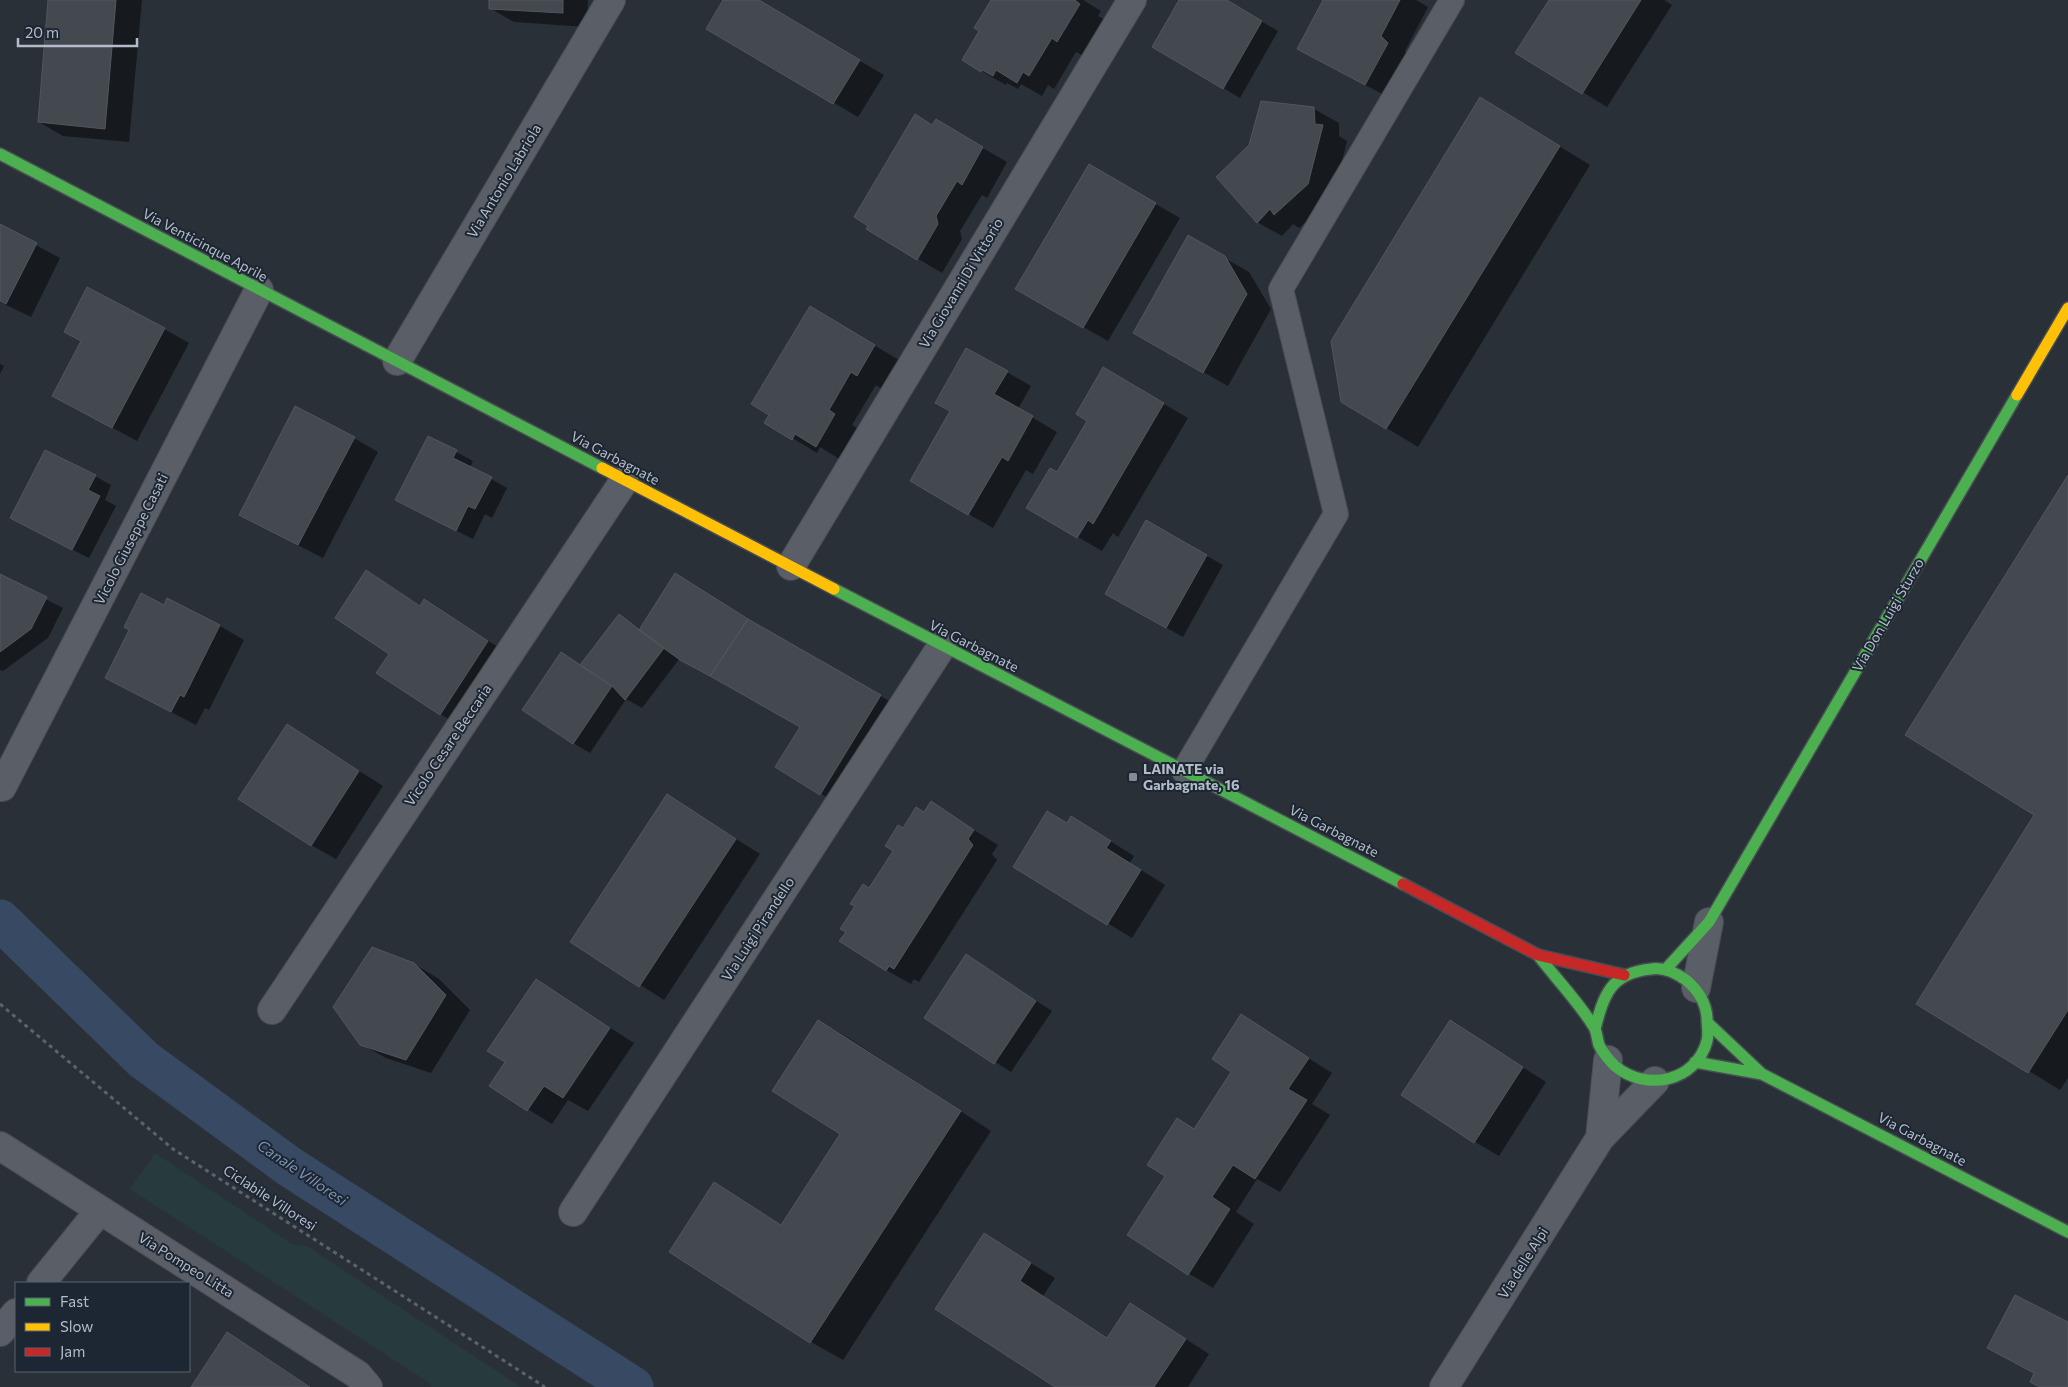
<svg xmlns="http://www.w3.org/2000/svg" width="2068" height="1387" viewBox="0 0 2068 1387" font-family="Commissioner,sans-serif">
	<rect width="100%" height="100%" fill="#2a3038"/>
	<path fill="#273a3e" d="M155,1153L292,1244L307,1246L521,1387H432L428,1382L130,1189Z"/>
	<path fill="#0007" d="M50,0H142L129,142L63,136L39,122Z
		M490,0H588L587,27L514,22L490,8Z
		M725,0H757L884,75L858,117L708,28Z
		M992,0H1083L1101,11L1098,16L1104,19L1082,55L1076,52L1054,89L1048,85L1042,96L1021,84L1018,89L1007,83L1006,85L981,71V30Z
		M1181,0H1225L1278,31L1240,98L1154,47Z
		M1325,0H1416L1428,7L1405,51L1411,58L1390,98L1323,63Z
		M1550,0H1664L1672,5L1607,107L1517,52Z
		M1314,109L1339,123V136L1347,141L1333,198L1299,228L1293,224L1282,236L1257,222Z
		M1512,117L1590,165L1418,447L1342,401Z
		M936,121L1007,162L987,198L982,195L960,231L962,239L942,273L868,229Z
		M1089,166L1180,218L1108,341L1017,289Z
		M0,226L60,258L31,317L0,302Z
		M1188,237L1249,272L1271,309L1228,386L1134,333Z
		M835,322L899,360L882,389L876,385L852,425L859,429L841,460L820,447L817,453L766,422Z
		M164,329L189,343L137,441L78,409Z
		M967,349L1031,386L1018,409L1057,432L1033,474L1026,470L993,528L911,481L952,411Z
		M0,364L4,366L0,374Z
		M1104,369L1188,418L1118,537L1113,533L1102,551L1028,508L1058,474L1089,420Z
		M428,437L473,461L470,467L507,488L492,518L485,514L473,539L413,509Z
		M354,438L378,452L323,558L265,528Z
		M95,476L111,485L105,500L116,506L89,558L28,527Z
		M2068,478V1078L2060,1090L1918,1003L2036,815Z
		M1147,522L1223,565L1183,637L1106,594Z
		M366,572L421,606L424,600L512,656L465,728L440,714L391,653Z
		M0,576L63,608L48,638L3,671L0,670Z
		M164,607L220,626L244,640L209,710L205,708L196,725L106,678L130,630Z
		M619,615L641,629H763L905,710L845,808L777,767L801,726L680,658L642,708L626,699L590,753L573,743L581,666Z
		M287,725L383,786L336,859L311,845Z
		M668,796L760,854L664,1000L572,941Z
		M931,803L998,845L992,854L997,860L919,982L914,979L911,984L886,970L848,932L869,889L894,851L904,830L924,813Z
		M1068,824L1096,832L1134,856L1130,863L1165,885L1132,938L1014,866Z
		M414,964L439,979L470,1010L431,1073L386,1058L361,1044Z
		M982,966L1052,1011L1011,1072L926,1017Z
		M537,981L634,1043L588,1111L568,1100L552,1124L490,1086L507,1062Z
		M1242,1016L1332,1073L1312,1104L1330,1115L1280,1192L1257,1179L1236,1212L1254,1224L1213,1288L1188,1273L1195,1130L1233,1072Z
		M819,1021L850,1039L991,1131L843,1360L811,1342L671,1251L715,1183L782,1225L841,1134Z
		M1450,1021L1546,1082L1499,1156L1475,1142Z
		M985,1235L1055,1278L1043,1296L1109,1339L1155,1319L1209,1354L1188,1387H1057Z
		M227,1334L251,1348L311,1387H193Z"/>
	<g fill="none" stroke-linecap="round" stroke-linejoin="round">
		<path stroke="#384963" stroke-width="41" d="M0,920L144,1060L290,1167L633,1387"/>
	</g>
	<path fill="#444950" stroke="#52575f" d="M48,0H116L105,129L38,122Z
		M489,0H563V13L489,9Z
		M723,0H759L860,60L833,104L706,29Z
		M991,0H1075L1080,4L1057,42L1052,38L1029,76L1023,72L1017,83L996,70L993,76L982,70L981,72L962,60L979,31L974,28Z
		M1179,0H1227L1262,21L1223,89L1152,47Z
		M1323,0H1400L1381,36L1388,43L1365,85L1297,49Z
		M1549,0H1641L1582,94L1515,53Z
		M1480,97L1560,146L1386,429L1341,402L1331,341Z
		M1261,101L1314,107L1315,124L1323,125L1308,184L1274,215L1270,209L1257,223L1216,177L1249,145Z
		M915,114L932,125L936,119L983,147L962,185L957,181L936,216L938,224L917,260L866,229L868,226L854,217Z
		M1089,164L1156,203L1083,328L1015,289Z
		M0,224L37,243L6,304L0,301Z
		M1188,235L1225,256L1247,294L1203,373L1133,333Z
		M87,287L165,328L112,428L52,396L81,341L64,332Z
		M810,306L875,345L857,376L851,372L829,410L835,414L816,447L795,434L792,440L764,423L769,415L751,404Z
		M966,348L1008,371L994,394L1033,416L1008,461L1002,457L968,515L910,481L950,411L935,403Z
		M1103,367L1164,403L1093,524L1088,520L1077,538L1026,508L1050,468L1057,472L1087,421L1076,414Z
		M295,406L355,437L298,545L239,515Z
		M428,436L457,450L453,458L492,477L475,509L468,506L456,531L395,500Z
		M45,450L96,475L88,490L100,496L72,550L10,518Z
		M2068,475V1010L2028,1073L1916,1004L2034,815L1905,735Z
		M1146,520L1207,555L1166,628L1105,594Z
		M366,570L420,606L424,599L488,641L440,715L376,673L389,654L335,618Z
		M675,573L748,619L710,676L680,660L639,630Z
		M0,574L47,597L31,629L0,652Z
		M141,593L164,605L167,598L220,625L184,697L180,695L171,712L105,678L129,630L124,627Z
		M619,614L664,648L625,700L612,686L580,665Z
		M748,619L881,695L820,795L775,767L800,727L710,676Z
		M561,652L612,686L573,744L522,710Z
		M287,724L359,771L311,846L238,799Z
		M667,794L736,839L639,987L570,942Z
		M931,801L974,830L968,839L973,845L894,969L889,966L886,971L839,941L846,932L840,929L855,906L850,904L863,884L869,888L893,851L885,846L898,825L903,828L916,807L924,812Z
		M1047,811L1067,823L1071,816L1111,841L1106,848L1141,870L1107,925L1013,867Z
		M372,947L414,963L446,995L406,1060L360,1045L333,1007Z
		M966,954L1036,1001L994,1064L924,1018Z
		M536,979L610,1028L563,1098L544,1086L527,1111L489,1086L505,1062L487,1051Z
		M1241,1014L1309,1058L1288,1089L1307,1100L1255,1179L1233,1165L1212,1197L1230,1209L1188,1275L1127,1235L1165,1176L1147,1165L1177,1118L1194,1129L1231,1072L1212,1059Z
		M818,1020L961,1111L810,1343L669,1252L714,1182L781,1225L840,1134L772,1091Z
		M1450,1020L1523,1067L1474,1143L1401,1095Z
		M984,1233L1031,1263L1020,1281L1107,1338L1130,1303L1186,1339L1154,1387H1055L935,1309Z
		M2015,1295L2068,1322V1387H2040L2030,1382L2034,1373L1987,1348Z
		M227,1332L310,1387H191Z"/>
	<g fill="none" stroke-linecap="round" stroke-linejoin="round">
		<g stroke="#484c53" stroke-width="26">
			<path id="lane" d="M1184,771L1336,514L1281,289L1452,0"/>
		</g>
		<g stroke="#484c53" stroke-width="30">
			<path id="street" d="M397,361L611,0
				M791,566L1132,0
				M2,787L259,290
				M1696,988L1709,922
				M272,1010L624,481
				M1600,1138L1608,1060
				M0,1146L358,1375L368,1387
				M573,1212L942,646
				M41,1283L100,1210
				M0,1332L16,1313
				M1444,1387L1600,1138L1655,1081"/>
		</g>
		<g stroke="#484c53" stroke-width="14">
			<path id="fast" d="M0,154L602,468
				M834,589L1403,884
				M1538,955C1556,979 1578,1001 1594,1027C1597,1032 1597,1039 1599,1045C1603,1053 1609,1060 1615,1066C1646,1092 1696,1082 1707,1041C1709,1033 1707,1026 1707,1018C1706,1002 1698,990 1686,980C1676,973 1663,967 1651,969C1611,973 1604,994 1595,1029
				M1666,969L1709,922L2017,395
				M1709,1024L1762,1074
				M1695,1062L1762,1074L2068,1232"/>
		</g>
		<g stroke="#484c53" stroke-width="14">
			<path id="slow" d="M2017,395L2068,308
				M602,468L834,589"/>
		</g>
		<g stroke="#484c53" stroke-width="14">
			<path id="jam" d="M1403,884L1538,955L1624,975"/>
		</g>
		<path stroke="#5d636a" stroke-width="3" stroke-dasharray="4 4" stroke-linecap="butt" d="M0,1004L173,1149L545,1387"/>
		<use href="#lane" stroke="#5a5e66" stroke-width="24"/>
		<use href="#street" stroke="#5a5e66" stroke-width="28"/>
		<use href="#fast" stroke="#4caf50" stroke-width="11"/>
		<use href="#slow" stroke="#ffc107" stroke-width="11"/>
		<use href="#jam" stroke="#c62828" stroke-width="11"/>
	</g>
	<rect fill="#848b96" stroke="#1d2633" stroke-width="2" x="1128" y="772" width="10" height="10" rx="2.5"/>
	<g text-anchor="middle" stroke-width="4" stroke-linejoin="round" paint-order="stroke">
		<g font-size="14" fill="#b4bcc9" stroke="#1d2633">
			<text transform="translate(504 181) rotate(-59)" y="5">Via Antonio Labriola</text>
			<text transform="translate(205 245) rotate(28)" y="5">Via Venticinque Aprile</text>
			<text transform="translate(961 283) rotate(-59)" y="5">Via Giovanni Di Vittorio</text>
			<text transform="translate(615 458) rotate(28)" y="5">Via Garbagnate</text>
			<text transform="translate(131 539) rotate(-63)" y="5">Vicolo Giuseppe Casati</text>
			<text transform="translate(1888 615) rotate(-60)" y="5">Via Don Luigi Sturzo</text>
			<text transform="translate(974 646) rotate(27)" y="5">Via Garbagnate</text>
			<text transform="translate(448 745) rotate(-56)" y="5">Vicolo Cesare Beccaria</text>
			<text transform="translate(1334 831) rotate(27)" y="5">Via Garbagnate</text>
			<text transform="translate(758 929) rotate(-57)" y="5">Via Luigi Pirandello</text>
			<text transform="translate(1922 1139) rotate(28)" y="5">Via Garbagnate</text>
			<text transform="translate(270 1198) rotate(33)" y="5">Ciclabile Villoresi</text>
			<text transform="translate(1523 1263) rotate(-58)" y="5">Via delle Alpi</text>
			<text transform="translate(186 1265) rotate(32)" y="5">Via Pompeo Litta</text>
		</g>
		<g font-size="14" font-weight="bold" fill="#b4bcc9" stroke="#1d2633" text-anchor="start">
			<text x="1143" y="774">LAINATE via<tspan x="1143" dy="16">Garbagnate, 16</tspan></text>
		</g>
		<g font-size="15" font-style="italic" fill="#7c92b1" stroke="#1d2633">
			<text transform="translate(302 1173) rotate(34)" y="5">Canale Villoresi</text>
		</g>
	</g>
	<rect x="15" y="1282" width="175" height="90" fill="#1d2633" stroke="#59626f"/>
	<rect x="25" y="1298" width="25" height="8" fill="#4caf50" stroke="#59626f"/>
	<text x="60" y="1307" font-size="15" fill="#b4bcc9">Fast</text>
	<rect x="25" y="1323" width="25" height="8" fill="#ffc107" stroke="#59626f"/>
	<text x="60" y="1332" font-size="15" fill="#b4bcc9">Slow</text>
	<rect x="25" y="1348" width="25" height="8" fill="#c62828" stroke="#59626f"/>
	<text x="60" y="1357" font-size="15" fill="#b4bcc9">Jam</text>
	<path d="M18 38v8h119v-8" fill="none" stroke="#b4bcc9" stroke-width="2.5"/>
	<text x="25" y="38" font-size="15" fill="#b4bcc9" stroke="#1d2633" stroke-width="4" paint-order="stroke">20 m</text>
</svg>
